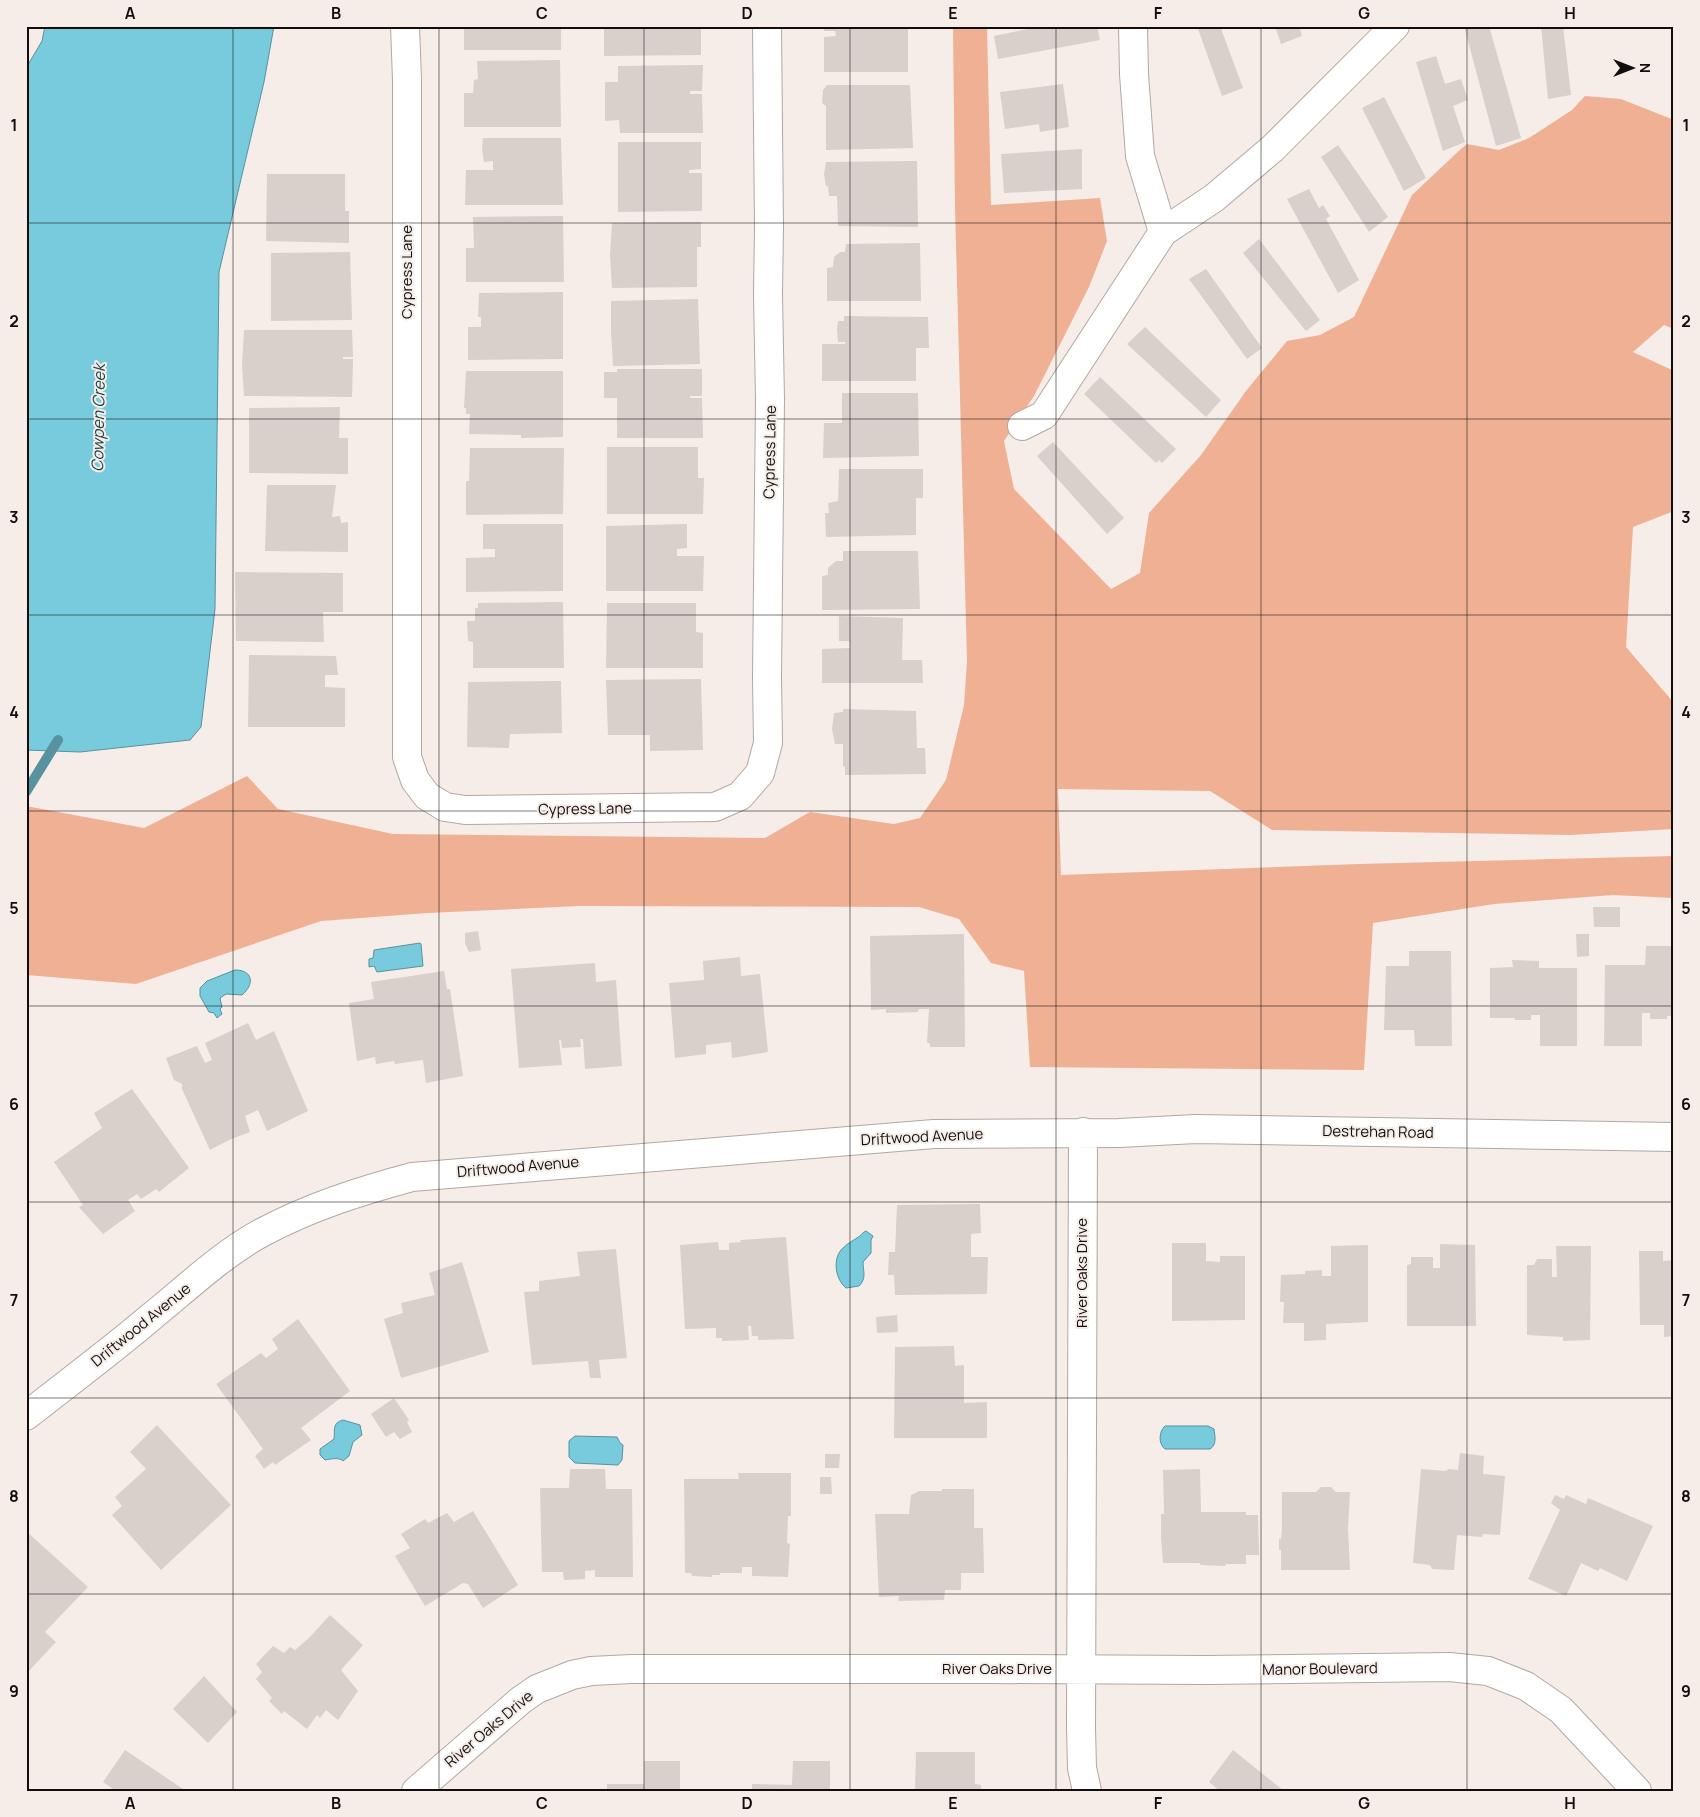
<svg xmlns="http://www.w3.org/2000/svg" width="1700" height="1817" viewBox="0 0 1700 1817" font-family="Manrope,sans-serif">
	<rect width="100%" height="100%" fill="#f6ede8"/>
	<path fill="#f0b094" d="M953,26H987L991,205L1100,198L1107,241L1089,287L1034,396L1004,441L1014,489L1111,589L1140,573L1149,513L1201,455L1246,391L1287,341L1320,335L1354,317L1412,195L1462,148L1467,144L1499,150L1529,138L1572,110L1585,96L1621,99L1674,120V329L1664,325L1633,352L1672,370L1674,375V511L1633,527L1626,647L1674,703V829L1570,835L1272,830L1210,791L1058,789L1061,875L1359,864L1674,856V898L1613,895L1494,904L1373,923L1364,1070L1030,1067L1024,971L991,963L959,919L919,907L579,906L428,913L321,921L136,984L26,975V806L144,828L247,776L278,809L393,834L765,838L810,812L894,824L920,818L946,780L964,705L967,661L955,207Z"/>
	<path fill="#77cbdc" stroke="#58929e" d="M45,26H274L264,82L219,272L215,609L201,727L190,740L80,752L26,750V68L42,41Z
		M420,943L421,944L423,966L377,972L374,966L369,967V959L373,958L374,950Z
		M235,970C253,970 255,984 242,995L226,994L220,998L222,1007L220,1009L222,1014L217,1018L214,1013L209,1012L200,996V988L207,981Z
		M866,1231L873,1236L871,1240V1253L863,1262C863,1271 867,1278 859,1286L846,1288C835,1279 832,1258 843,1248C848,1243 854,1240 860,1236C862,1234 863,1232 866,1231Z
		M343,1420L360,1425L362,1435L353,1442L349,1456L343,1461C339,1457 331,1459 325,1460L320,1455V1449L334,1439C335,1430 332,1423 343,1420Z
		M1165,1426H1208L1214,1429C1215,1436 1217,1445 1210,1449H1165C1158,1444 1159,1431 1165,1426Z
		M575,1436L617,1437L620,1443L623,1445L622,1460L618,1465L575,1463L569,1457V1441Z"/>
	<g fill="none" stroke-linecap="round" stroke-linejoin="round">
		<path stroke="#58929e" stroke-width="10" d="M26,792L58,740"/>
	</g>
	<path fill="#d9cfcb" d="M464,26H561V50H464Z
		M604,26H701V55L604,56Z
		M824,26H908V72H824V37L836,36L835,31H824Z
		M1043,26H1097L1100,40L998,59L994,36Z
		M1197,26H1220L1243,88L1222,96Z
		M1275,26H1299L1302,36L1281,44Z
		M1464,26H1489L1521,138L1496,146Z
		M1541,26H1563L1571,95L1548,99Z
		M1436,56L1445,84L1461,79L1468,100L1453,106L1465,142L1443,151L1416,62Z
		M560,60L561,127H464V93H473L474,80L478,79L477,61Z
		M703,65L702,91H690V94H702L703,133H620L619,120L605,121V82H618V66Z
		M1063,84L1069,127L1040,132L1039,124L1005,129L1000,92Z
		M827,85H910L913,148L826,150V106L822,103L823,90Z
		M1384,97L1426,178L1404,191L1362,108Z
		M483,138H561L563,205H465L466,170H493V161L484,162L482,149Z
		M618,142H701V169L689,170V173H702V211L618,212Z
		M1338,145L1388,217L1369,232L1321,157Z
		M1082,149V189L1004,193L1001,154Z
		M917,161L918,227L838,226L837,196H829L828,186H826L824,174L826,162Z
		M267,174H345V211H349V243L266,241Z
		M1309,189L1319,208L1323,205L1330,216L1326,219L1359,280L1338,293L1287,199Z
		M563,216L564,282H466V248H474L473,217Z
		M701,222V247H697V287L612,288L610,255L612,223Z
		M1259,239L1320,320L1306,331L1243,253Z
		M920,243L921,301H827V268L833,267L834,257L840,252H845L846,244Z
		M350,252L352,320L271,321V253Z
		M1206,269L1262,348L1247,359L1189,279Z
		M563,292V359L468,360V327H481V317H478L479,293Z
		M698,299L700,364L613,366L611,331V301Z
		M844,316L928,317L929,348H916V381H822V344H845V342H838L837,330L838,321H844Z
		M1145,327L1221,400L1206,417L1127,344Z
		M244,330H352L353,357H343V359H353L352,397L244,396L242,365Z
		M617,369H702V396H690V398H702L703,438H617V398H604V372H617Z
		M466,371H563V437L521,438V435L469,434L470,414H466V408H464Z
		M1100,377L1176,449L1162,463L1159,460L1156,463L1084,394Z
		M842,393H918L919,456L823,458L824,423H842Z
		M340,407L339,438H348V474L249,473V408Z
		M1053,442L1124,518L1107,534L1037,456Z
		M607,447H698V478H704L703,514H607Z
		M470,448H564L563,514L466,515V481H469Z
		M839,469H923V498H916V535L826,537L825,513H829L828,503L838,501Z
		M267,485H336L332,517L340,516L341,523L348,522V552L265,551Z
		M483,524H563V591L466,592V558L495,557V549H483Z
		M687,524V548L677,549V556H704L703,591H606V526Z
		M843,551H918L920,609L822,610V576L828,575V568L836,561H843Z
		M235,572L343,573V612H323L324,642L236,641Z
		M563,602L564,668H473V642L468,641L467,621H475V608H478V603Z
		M607,603H696V632L703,633V668H606Z
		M839,616L903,618L902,660H922L923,683H822V649L850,648L849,641H839Z
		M249,655L336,656L338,675H325V687L345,688V727H248Z
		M701,679L703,750L650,751V735H608L606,680Z
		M561,681L562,733L510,734L509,748L467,747L468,682Z
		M843,709L916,711L917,748H925L926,774L845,775V767L843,766V744H835L832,729L834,713L843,712Z
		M1593,907H1620V927H1594Z
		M478,931L481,950L469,952L465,943V933Z
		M964,934L965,1047H930V1043H927L929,1009H919L918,1012L886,1013V1009L871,1010L870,936Z
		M1576,934H1589V956L1577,957Z
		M1646,946H1672L1674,1016H1667V1019H1650V1013H1642V1046H1604L1605,965H1645Z
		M1409,951H1451L1452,1046H1415L1414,1030H1384L1386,966H1409Z
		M740,957L741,976L760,974L768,1052L732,1058L731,1042L706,1045V1054L675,1058L669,983L704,980L703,961Z
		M1512,960L1539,961V968H1577V1046H1540V1015H1531V1020H1515V1018H1490V968L1513,967Z
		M595,963L596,982L616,980L622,1066L585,1069L583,1039H580L581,1047L562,1048L561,1040H559L562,1065L519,1068L511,969Z
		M444,971L447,989H450L463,1076L426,1083L423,1060L395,1064L394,1061L376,1064L375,1057L357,1061L349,1003L374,999L371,982Z
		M248,1023L256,1040L274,1031L308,1111L267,1131L258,1110L245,1116L250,1132L229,1140L210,1150L182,1089V1084L174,1080L166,1058L197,1046L205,1063L212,1060L205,1043Z
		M132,1089L189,1168L159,1192L156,1189L141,1199L137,1194L128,1200L135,1211L103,1234L79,1207L83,1205L54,1162L102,1128L94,1113Z
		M980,1204L981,1233L971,1234V1257H988L987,1294L895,1295L894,1275H888L889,1252H895L897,1205Z
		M786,1237L794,1339L758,1340V1336H752L751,1326H748L749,1340L722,1341V1338H716V1328L685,1329L680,1245L718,1242L719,1250H729V1243L741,1242L740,1240Z
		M1172,1243H1206V1261L1220,1262V1256H1245V1320L1172,1321Z
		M1440,1244L1475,1245L1476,1326H1407V1265L1411,1264V1257H1433V1268H1440Z
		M1368,1245V1322L1326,1324V1340L1304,1341V1323H1283L1284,1302H1280L1281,1275L1305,1274V1271L1322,1270V1276H1331V1246Z
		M1556,1246H1591L1590,1340L1563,1341V1337L1527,1335V1265H1534L1537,1259H1552V1277H1557Z
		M616,1249L627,1358L599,1360L601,1378H590L588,1361L532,1365L524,1292L539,1291V1281L580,1276L577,1252Z
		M1639,1251H1663V1261L1674,1260V1336L1664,1337V1325H1640Z
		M462,1262L489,1352L401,1378L384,1319L403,1313L401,1303L435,1295L429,1273Z
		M897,1315L898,1332L877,1333L876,1317Z
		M298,1319L350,1391L301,1428L311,1440L275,1465L273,1462L264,1469L255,1456L263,1449L216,1384L261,1353L266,1358L278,1349L272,1339Z
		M954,1346L955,1366L964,1365V1403L987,1402V1438H894L895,1347Z
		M394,1398L409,1420L407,1422L412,1432L400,1439L394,1432L386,1437L371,1414Z
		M157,1425L231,1505L161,1570L112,1515L122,1506L115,1497L146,1469L130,1452Z
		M1460,1453L1484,1456L1483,1474L1505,1476L1500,1535L1483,1534L1482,1537L1457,1535L1454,1570L1432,1569L1430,1565L1413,1563L1421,1469L1445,1471L1449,1469L1458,1470Z
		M825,1454H840L839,1468H825Z
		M570,1469H605L606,1489H632L633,1577H595V1570L585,1571V1579L564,1580L563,1572H542L540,1488H569Z
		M1200,1469L1201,1512H1246V1515H1258L1259,1555H1246V1564H1226L1225,1566L1201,1565L1199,1563H1163L1161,1537V1514H1164L1163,1470Z
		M738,1473H791V1516H788L787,1543L790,1544L788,1577L752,1576V1567H742V1573H720V1575H712V1577L692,1576L691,1573H685L684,1479H739Z
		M820,1477H831L832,1494H820Z
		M1321,1487H1331L1336,1492H1350L1348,1528L1350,1570H1281V1550H1279V1539H1281L1282,1529V1492H1316Z
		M942,1489H974V1528H983L984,1573H961V1590H945L944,1600L898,1601L899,1596L879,1597L875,1514H909L911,1495L919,1491H942Z
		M1555,1495L1564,1499L1566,1495L1586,1504L1588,1498L1653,1526L1627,1581L1600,1568L1598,1571L1581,1563L1566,1596L1528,1579L1560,1510L1551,1503Z
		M473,1511L518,1585L483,1608L468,1584L463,1583L425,1606L395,1556L410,1548L401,1534L425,1519L428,1523L447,1513L454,1522Z
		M26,1531L88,1587L45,1632L56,1642L26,1674Z
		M330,1615L363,1645L341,1670L358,1691L338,1720L326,1710L320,1718L317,1715L307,1729L284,1711L282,1714L269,1701L272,1698L256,1679L262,1672L256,1664L273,1646L284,1653L290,1647L295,1650L309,1638Z
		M204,1676L237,1712L208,1743L173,1709Z
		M125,1750L186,1791H116L103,1782Z
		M1233,1750L1284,1791H1220L1209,1782Z
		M916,1752H975V1784L981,1785V1791H915Z
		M644,1761H680V1791H607V1784H644Z
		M793,1761H830V1791H752V1784L792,1785Z"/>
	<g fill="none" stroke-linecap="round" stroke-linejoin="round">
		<g stroke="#b1a8a4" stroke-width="30">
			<path id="minor" d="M405,26L407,80V757L415,780L427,796L445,807L465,810L715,807L740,796L760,773L768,743L767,678L770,400L768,295L769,227L767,26
				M1163,232L1214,198L1272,149L1395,26
				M1022,426L1044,415L1163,232L1140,156L1134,74L1133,26
				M1083,1132L1081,1728L1082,1768L1087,1791
				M26,1416C68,1383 111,1351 151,1317C187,1288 222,1254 263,1232C310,1207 360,1191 412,1177L934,1134L1119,1133L1196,1129L1674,1137
				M416,1791L521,1700L537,1689L572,1675L591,1671L632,1669H991L1207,1670L1449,1667L1488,1671L1526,1686L1561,1710L1637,1791"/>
		</g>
		<use href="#minor" stroke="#fff" stroke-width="28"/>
	</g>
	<path fill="none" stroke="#110e0d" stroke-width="1" stroke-opacity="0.55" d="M233,26V1791M439,26V1791M644,26V1791M850,26V1791M1056,26V1791M1261,26V1791M1467,26V1791M26,223H1674M26,419H1674M26,615H1674M26,811H1674M26,1006H1674M26,1202H1674M26,1398H1674M26,1594H1674"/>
	<g text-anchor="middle" stroke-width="4" stroke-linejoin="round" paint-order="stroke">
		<g font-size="15" fill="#110e0d" stroke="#f6ede8">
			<text transform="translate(407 272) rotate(-90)" y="5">Cypress Lane</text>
			<text transform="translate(770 452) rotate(-89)" y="5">Cypress Lane</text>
			<text transform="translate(585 809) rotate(-1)" y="5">Cypress Lane</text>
			<text transform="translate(1378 1132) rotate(1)" y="5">Destrehan Road</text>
			<text transform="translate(922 1137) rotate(-3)" y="5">Driftwood Avenue</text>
			<text transform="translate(518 1167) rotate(-5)" y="5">Driftwood Avenue</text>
			<text transform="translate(1082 1273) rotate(-90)" y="5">River Oaks Drive</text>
			<text transform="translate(141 1325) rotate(-39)" y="5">Driftwood Avenue</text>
			<text x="997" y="1674">River Oaks Drive</text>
			<text transform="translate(1320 1669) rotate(-1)" y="5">Manor Boulevard</text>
			<text transform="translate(489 1729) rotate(-40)" y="5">River Oaks Drive</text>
		</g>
		<g font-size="16" font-style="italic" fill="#173f46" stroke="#f6ede8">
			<text transform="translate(98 418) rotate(-89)" y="6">Cowpen Creek</text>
		</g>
	</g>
	<rect width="1700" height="1817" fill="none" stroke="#f6ede8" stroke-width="55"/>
	<g transform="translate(1632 68) rotate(90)" stroke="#f6ede8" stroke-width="4" paint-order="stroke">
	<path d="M0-4L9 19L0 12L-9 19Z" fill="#110e0d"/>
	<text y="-8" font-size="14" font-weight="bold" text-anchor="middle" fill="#110e0d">N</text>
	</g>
	<rect x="28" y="28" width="1644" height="1762" fill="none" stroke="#110e0d" stroke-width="2"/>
	<g font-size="16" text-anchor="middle" font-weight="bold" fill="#110e0d">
		<text x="130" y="19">A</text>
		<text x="336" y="19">B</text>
		<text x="542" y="19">C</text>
		<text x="747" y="19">D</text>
		<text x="953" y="19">E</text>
		<text x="1158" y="19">F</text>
		<text x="1364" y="19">G</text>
		<text x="1570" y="19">H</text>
		<text x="14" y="131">1</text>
		<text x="1686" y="131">1</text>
		<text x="14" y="327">2</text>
		<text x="1686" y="327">2</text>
		<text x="14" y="523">3</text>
		<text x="1686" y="523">3</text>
		<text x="14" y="718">4</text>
		<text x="1686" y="718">4</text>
		<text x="14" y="914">5</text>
		<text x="1686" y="914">5</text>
		<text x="14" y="1110">6</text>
		<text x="1686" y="1110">6</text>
		<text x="14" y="1306">7</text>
		<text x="1686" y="1306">7</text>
		<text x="14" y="1502">8</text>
		<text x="1686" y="1502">8</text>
		<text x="14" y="1697">9</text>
		<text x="1686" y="1697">9</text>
		<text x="130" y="1809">A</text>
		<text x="336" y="1809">B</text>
		<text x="542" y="1809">C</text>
		<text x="747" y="1809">D</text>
		<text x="953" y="1809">E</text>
		<text x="1158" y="1809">F</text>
		<text x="1364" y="1809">G</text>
		<text x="1570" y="1809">H</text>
	</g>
</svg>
